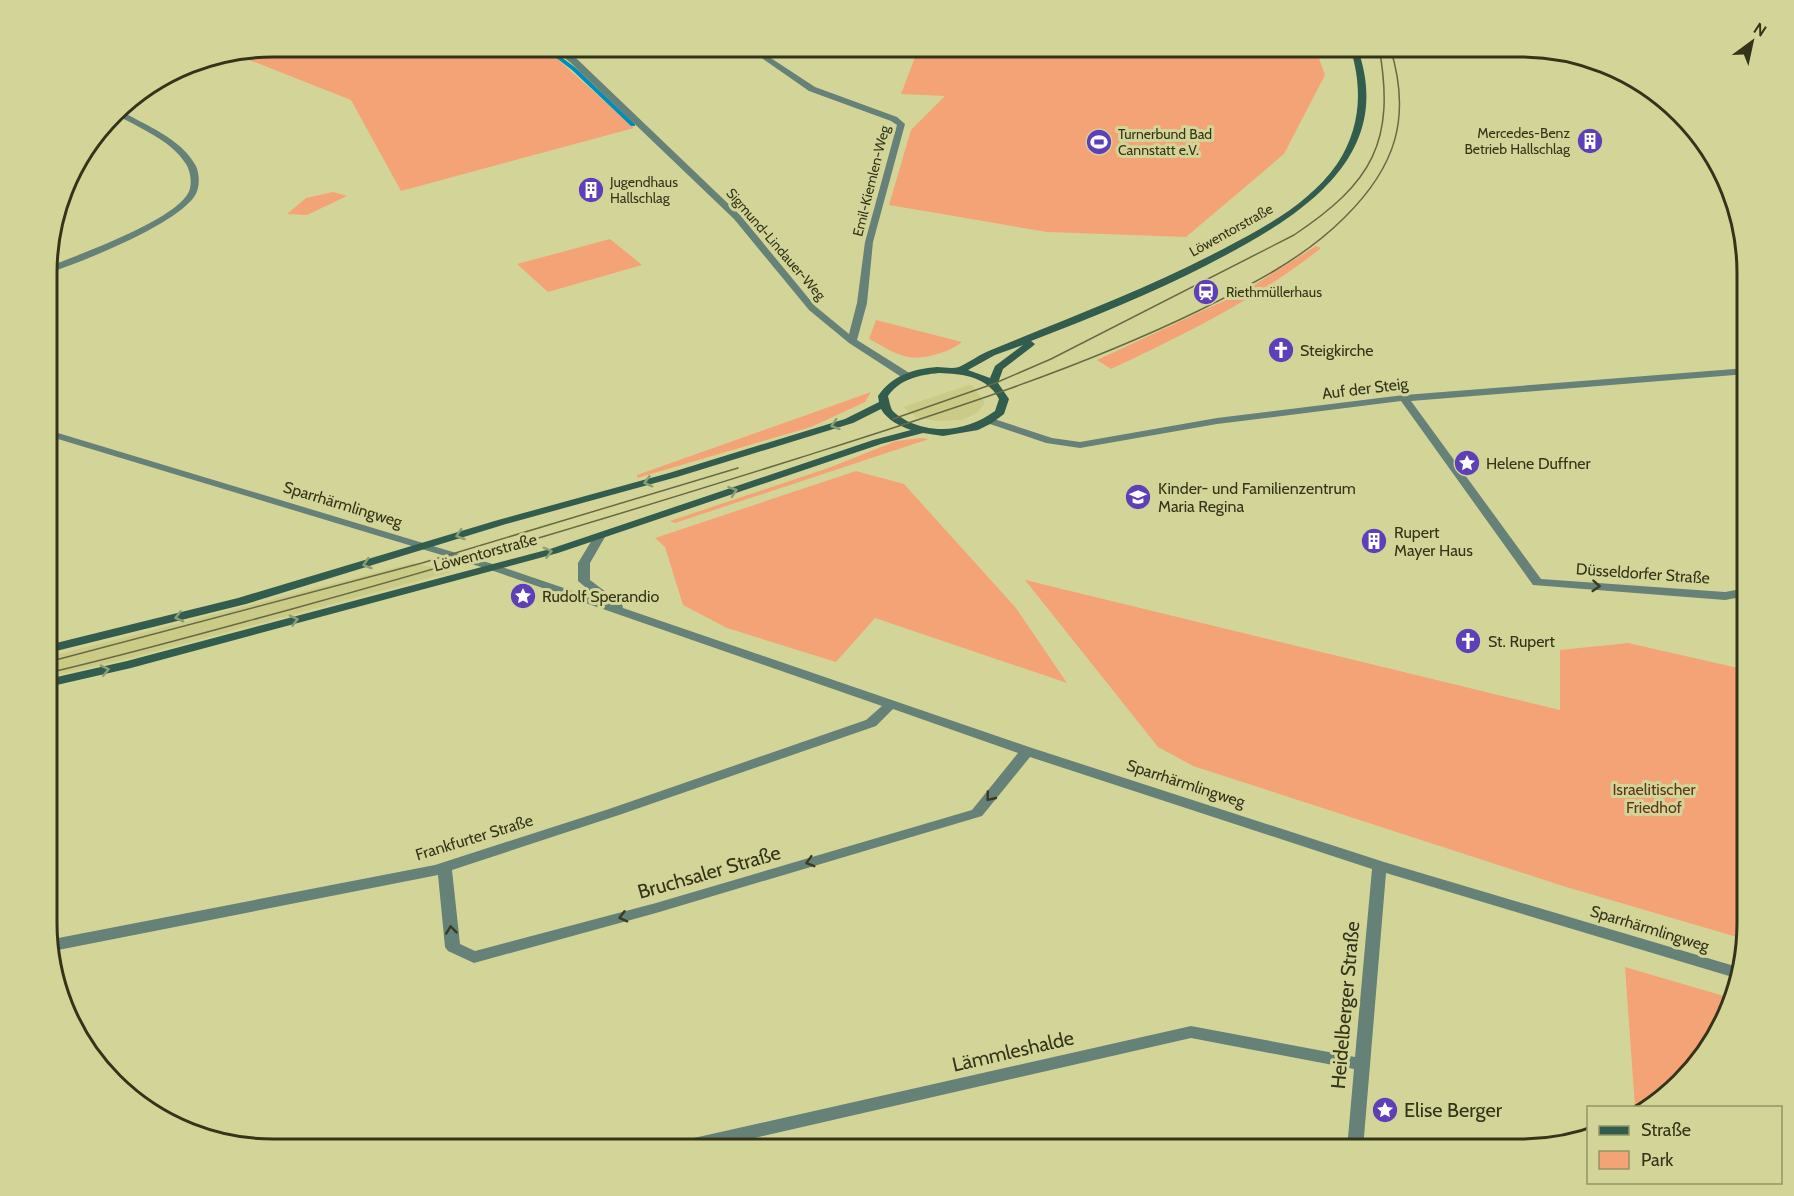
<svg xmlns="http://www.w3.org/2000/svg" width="1794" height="1196" viewBox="0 0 1794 1196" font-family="Cabin,sans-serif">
	<rect width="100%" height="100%" fill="#d3d598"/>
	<path fill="#cacb87" d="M969,385L973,386L985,403L978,412L962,420L935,421L916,417L903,407Z
		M413,563L451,572L127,659L48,677V657Z"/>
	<path fill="#f4a377" d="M273,47H544L634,128L401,191L351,100L234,54Z
		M902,47H1315L1325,75L1284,154L1186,237L1047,232L889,205L911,130L945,96L901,94L917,52Z
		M333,192L347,196L307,215L287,214L306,198Z
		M610,239L642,265L548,292L517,264Z
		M1316,246L1321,248C1257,299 1185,334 1111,369L1097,360L1243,292Z
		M876,320L962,342C950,352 923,360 908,357C895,355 880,344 869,339Z
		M871,392L865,402L811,427L637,478V475Z
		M921,438L929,439L675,523L670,521L831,467L896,441Z
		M856,471L904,484L1016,608L1067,683L875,618L836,662L727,628L683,605L665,547L655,538Z
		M1025,580L1560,710V650L1628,643L1747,670V940L1563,886L1193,766L1158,747Z
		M1625,967L1734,999L1709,1049L1646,1107H1635Z"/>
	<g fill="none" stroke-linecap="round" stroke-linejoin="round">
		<path fill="#008fbc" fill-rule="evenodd" d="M542,47H548L576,68L635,124V126H631L572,70Z"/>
		<path fill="#668177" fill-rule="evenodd" d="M551,47H558L577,59L740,215L815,306L849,334L857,303L865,242L897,125L891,121L809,91L746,47H754L815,87L897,117L905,124L873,242L867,303L857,340L911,374V378H903L849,343L809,310L734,219L571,63Z
			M119,110C145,125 181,138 196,166C200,175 200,189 194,197C174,225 83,262 48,273V267C82,253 168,223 187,195C193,187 191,172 186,164C171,140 139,128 115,114Z
			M1747,368V374L1411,401L1541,579L1725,592L1747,588V596L1725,600L1533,585L1401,401L1217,424L1080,448L1046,443L987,423L986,421L991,418L1052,438L1080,442L1217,418L1404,395Z
			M48,430L496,565L602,601L578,581V563L595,535H603L605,537L590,563V580L622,604L623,608L1032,748L1384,862L1741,968L1739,979L1386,873L1363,1149H1347L1354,1069L1191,1038L706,1149H668L670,1144L676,1142L1191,1026L1355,1057L1372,869L1030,757L982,816L656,913L474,963L448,951L445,947L438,875L48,952V940L435,865L609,809L866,720L882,706L488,569L48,436ZM893,709L1018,753L972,810L656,903L475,951L460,944L452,870L619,815L876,726Z
			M449,1140L455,1142L457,1149H430L432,1144Z"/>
		<path fill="#325c4d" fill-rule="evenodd" d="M1350,47H1357C1399,161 1292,221 1207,265C1150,294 1091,318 1031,341L1035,344L1033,346L1003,369L998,383L1009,399L1004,414L992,423L978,430L943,436L923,433L881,444L558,553L131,668L48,687V679L127,661L550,549L873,440L911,430C900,426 887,420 881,409L853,423L677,477L506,524L246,604L48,653V645L238,598L498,520L669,473L845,419L879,402L878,396C892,376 912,369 937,367C944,367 952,369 959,367C970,362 980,354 991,350C1071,317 1149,288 1225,248C1265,227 1310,203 1337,164C1361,128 1363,88 1350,47ZM1023,345L995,366L990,378L968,370L995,355ZM939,373C962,374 987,376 999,399L995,411C969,430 937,435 907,421C902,418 895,414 892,410C890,406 889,400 888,396C900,379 919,375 939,373Z"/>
		<path stroke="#696a45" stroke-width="1.5" d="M893,419L993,384L1051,359L1294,235C1372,183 1396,142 1379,47
			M48,662L422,563L738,468
			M48,673C130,654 211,631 292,609C462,562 631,511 799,458C934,415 1070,373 1198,311C1249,286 1303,259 1344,218C1396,167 1412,117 1390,47"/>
	</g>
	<defs><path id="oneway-chevron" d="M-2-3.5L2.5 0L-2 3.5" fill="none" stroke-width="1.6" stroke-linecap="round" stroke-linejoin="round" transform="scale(1.5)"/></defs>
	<g stroke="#8b9f76">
		<use href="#oneway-chevron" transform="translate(835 425) rotate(162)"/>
		<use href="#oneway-chevron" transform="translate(648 482) rotate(165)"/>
		<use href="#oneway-chevron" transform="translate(733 491) rotate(-19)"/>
		<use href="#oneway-chevron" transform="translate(460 535) rotate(162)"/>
		<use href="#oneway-chevron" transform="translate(548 552) rotate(-15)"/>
		<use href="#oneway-chevron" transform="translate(367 564) rotate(163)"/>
		<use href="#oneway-chevron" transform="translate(179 617) rotate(166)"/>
		<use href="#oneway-chevron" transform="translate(294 620) rotate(-15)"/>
		<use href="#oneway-chevron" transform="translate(105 670) rotate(-13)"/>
	</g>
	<g stroke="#393c24">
		<use href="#oneway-chevron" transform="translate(1596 586) rotate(4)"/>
		<use href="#oneway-chevron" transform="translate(990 797) rotate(129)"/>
		<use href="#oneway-chevron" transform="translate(810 862) rotate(164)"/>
		<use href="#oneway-chevron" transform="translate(623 917) rotate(165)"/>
		<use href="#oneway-chevron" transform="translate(451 930) rotate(-96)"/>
	</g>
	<defs>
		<g id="building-disc" transform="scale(1.35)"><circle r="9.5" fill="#5d3fb7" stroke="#d3d598"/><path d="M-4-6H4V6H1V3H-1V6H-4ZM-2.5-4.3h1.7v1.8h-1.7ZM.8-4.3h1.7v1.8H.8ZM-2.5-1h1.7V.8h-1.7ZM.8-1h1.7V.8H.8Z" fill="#fff"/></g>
		<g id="stadium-disc" transform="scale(1.35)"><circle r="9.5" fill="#5d3fb7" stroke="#d3d598"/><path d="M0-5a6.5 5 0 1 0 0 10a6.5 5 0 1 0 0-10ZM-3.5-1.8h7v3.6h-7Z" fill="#fff"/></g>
		<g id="station-disc" transform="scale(1.35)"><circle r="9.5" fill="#5d3fb7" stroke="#d3d598"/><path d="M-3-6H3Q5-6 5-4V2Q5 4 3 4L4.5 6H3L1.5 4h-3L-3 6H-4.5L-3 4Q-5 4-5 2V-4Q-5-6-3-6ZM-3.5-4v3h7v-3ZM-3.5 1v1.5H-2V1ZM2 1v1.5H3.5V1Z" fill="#fff"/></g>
		<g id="church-disc" transform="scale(1.35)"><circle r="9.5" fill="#5d3fb7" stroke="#d3d598"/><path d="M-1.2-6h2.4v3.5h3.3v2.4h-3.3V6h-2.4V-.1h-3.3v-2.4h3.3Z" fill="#fff"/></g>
		<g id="sight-disc" transform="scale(1.35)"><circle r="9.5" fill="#5d3fb7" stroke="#d3d598"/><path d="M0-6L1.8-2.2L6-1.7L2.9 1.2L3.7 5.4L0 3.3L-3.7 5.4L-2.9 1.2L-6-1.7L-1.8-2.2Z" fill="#fff"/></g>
		<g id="school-disc" transform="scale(1.35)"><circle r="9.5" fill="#5d3fb7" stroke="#d3d598"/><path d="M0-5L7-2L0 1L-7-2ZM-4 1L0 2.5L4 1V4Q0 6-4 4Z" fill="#fff"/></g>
	</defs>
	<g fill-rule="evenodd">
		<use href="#building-disc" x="1590" y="141"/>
		<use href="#stadium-disc" x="1099" y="142"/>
		<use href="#building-disc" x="591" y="190"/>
		<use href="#station-disc" x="1206" y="292"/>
		<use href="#church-disc" x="1281" y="350"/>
		<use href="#sight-disc" x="1467" y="463"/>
		<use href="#school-disc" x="1138" y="497"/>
		<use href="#building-disc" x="1374" y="541"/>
		<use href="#sight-disc" x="523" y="596"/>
		<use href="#church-disc" x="1468" y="641"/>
		<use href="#sight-disc" x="1385" y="1110"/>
	</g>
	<g text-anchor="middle" stroke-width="6" stroke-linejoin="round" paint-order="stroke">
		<g font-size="14" fill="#34341b" stroke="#d3d598" text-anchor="start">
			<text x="1570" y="138" text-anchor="end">Mercedes-Benz<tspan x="1570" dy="16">Betrieb Hallschlag</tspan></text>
			<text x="1118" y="139">Turnerbund Bad<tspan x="1118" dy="16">Cannstatt e.V.</tspan></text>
			<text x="610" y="187">Jugendhaus<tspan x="610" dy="16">Hallschlag</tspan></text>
			<text x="1226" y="297">Riethmüllerhaus</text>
		</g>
		<g font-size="14" fill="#34341b" stroke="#d3d598">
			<text transform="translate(871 181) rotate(-76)" y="5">Emil-Kiemlen-Weg</text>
			<text transform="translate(1231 230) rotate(-29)" y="5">Löwentorstraße</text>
			<text transform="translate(776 244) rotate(49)" y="5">Sigmund-Lindauer-Weg</text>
		</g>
		<g font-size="16" fill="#34341b" stroke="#d3d598" text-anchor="start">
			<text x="1300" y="356">Steigkirche</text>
			<text x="1486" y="469">Helene Duffner</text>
			<text x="1158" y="494">Kinder- und Familienzentrum<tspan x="1158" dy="18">Maria Regina</tspan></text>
			<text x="1394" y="538">Rupert<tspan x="1394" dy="18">Mayer Haus</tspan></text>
			<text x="542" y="602">Rudolf Sperandio</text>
			<text x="1488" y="647">St. Rupert</text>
		</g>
		<g font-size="16" fill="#34341b" stroke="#d3d598">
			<text transform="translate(1365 388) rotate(-7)" y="6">Auf der Steig</text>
			<text transform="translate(343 504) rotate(17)" y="6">Sparrhärmlingweg</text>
			<text transform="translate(485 552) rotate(-15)" y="6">Löwentorstraße</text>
			<text transform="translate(1643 573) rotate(4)" y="6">Düsseldorfer Straße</text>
			<text transform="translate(1186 783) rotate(18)" y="6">Sparrhärmlingweg</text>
			<text transform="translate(474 837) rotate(-17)" y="6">Frankfurter Straße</text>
			<text transform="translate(1650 928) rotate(17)" y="6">Sparrhärmlingweg</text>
		</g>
		<g font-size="16" fill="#60351d" stroke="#d3d598">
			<text x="1654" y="795">Israelitischer<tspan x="1654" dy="18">Friedhof</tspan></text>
		</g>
		<g font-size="20" fill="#34341b" stroke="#d3d598">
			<text transform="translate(709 872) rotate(-16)" y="7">Bruchsaler Straße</text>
			<text transform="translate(1345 1005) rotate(-85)" y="7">Heidelberger Straße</text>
			<text transform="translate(1013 1051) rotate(-13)" y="7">Lämmleshalde</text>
		</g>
		<g font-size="20" fill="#34341b" stroke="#d3d598" text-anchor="start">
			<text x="1404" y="1117">Elise Berger</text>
		</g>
	</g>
	<path d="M0 0H1794V1196H0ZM273 57H1521A216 216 0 0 1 1737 273V923A216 216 0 0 1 1521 1139H273A216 216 0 0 1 57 923V273A216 216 0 0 1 273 57Z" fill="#d3d598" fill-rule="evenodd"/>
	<path fill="none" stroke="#34341b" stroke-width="3" d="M273 57H1521A216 216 0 0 1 1737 273V923A216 216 0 0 1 1521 1139H273A216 216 0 0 1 57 923V273A216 216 0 0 1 273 57Z"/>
	<rect x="1587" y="1106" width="195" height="78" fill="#d3d598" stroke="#939566" stroke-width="1.5"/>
	<rect x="1599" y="1126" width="30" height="9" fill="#325c4d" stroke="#939566" stroke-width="1.5"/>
	<text x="1641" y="1136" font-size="18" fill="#34341b">Straße</text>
	<rect x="1599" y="1151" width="30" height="18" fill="#f4a377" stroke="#939566" stroke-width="1.5"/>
	<text x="1641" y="1166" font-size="18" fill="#34341b">Park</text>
	<g transform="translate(1752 42) rotate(33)" stroke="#d3d598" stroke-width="4.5" paint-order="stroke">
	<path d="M0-4.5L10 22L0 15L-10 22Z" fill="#34341b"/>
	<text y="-9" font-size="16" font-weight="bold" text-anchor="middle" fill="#34341b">N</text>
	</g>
</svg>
